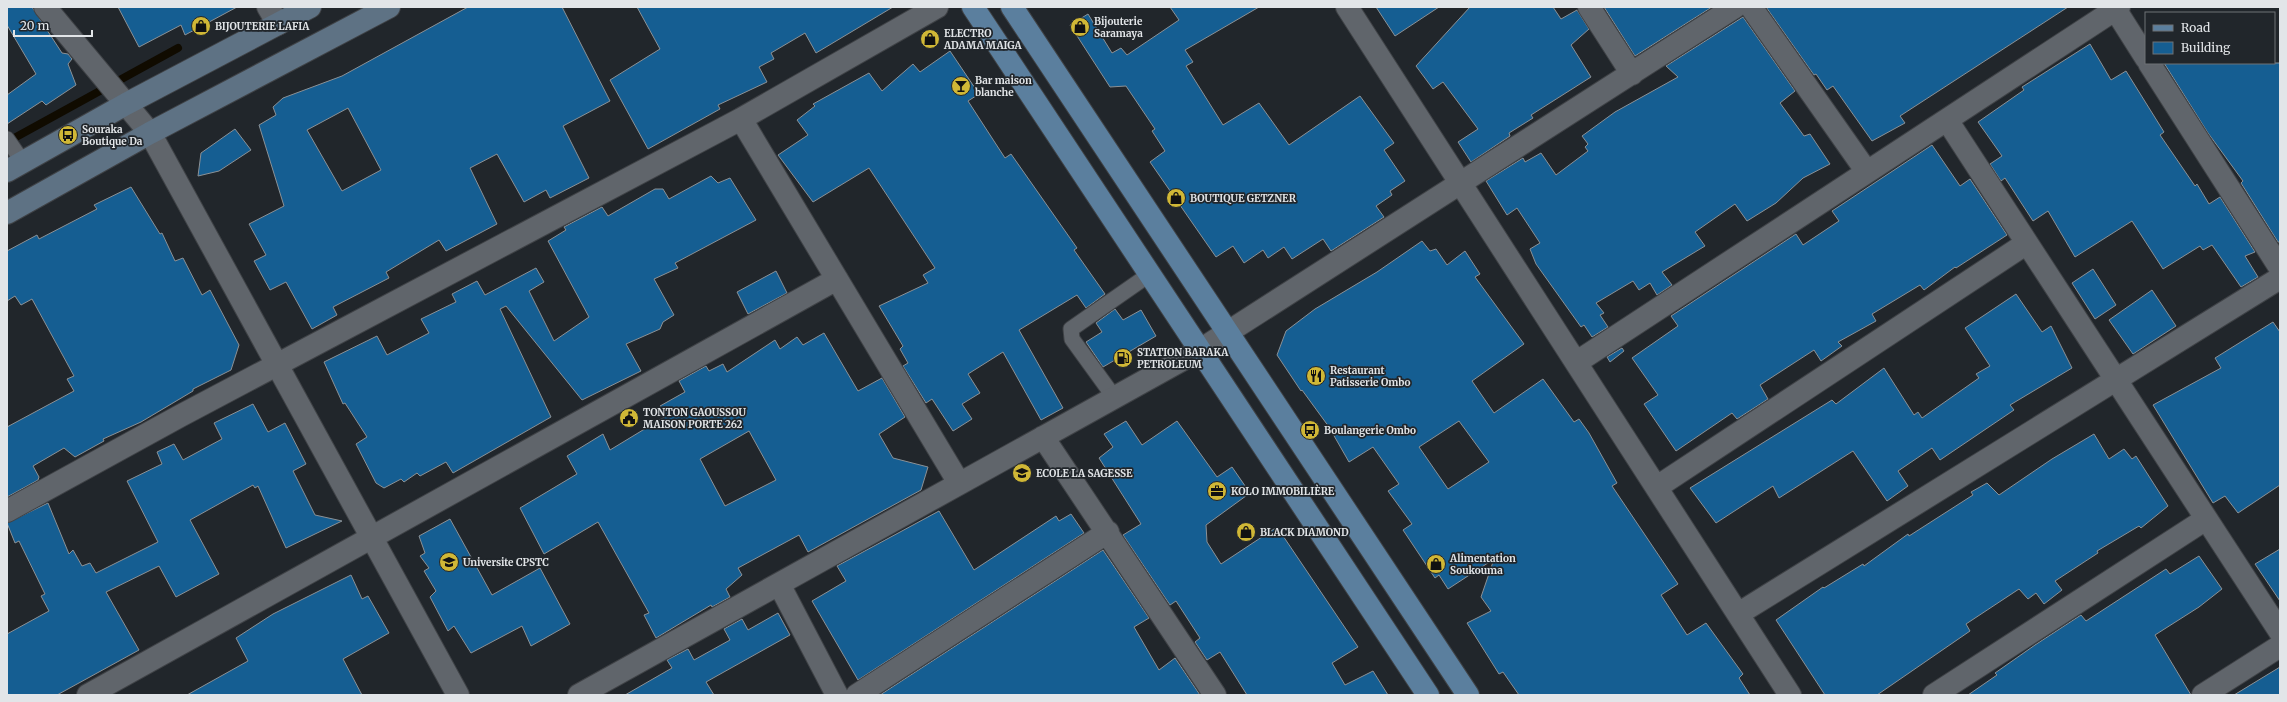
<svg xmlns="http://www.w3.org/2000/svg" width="2287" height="702" viewBox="0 0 2287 702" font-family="Merriweather,serif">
	<rect width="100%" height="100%" fill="#21262b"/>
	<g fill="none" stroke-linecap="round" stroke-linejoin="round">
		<path stroke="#100b00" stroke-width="8" d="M7,142L178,48"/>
	</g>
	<path fill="#155e92" stroke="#8b9196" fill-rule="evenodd" d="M7,7H32L62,53L68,54L72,59L68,64L76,85L46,105L42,101L7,124V95L36,74L7,25Z
		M118,7H237L185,35L181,25L139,47Z
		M468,7H562L610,101L563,126L589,178L550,198L546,190L524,202L497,154L470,168L497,224L446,251L439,240L386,272L389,278L333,307L337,315L312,329L286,282L270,290L254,261L266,255L249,224L284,206L259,125L276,115L273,107L283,98L342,76ZM348,108L381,170L342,191L307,130Z
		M637,7H893L816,53L805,33L771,53L774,59L759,67L767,82L718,105L720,109L648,149L610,80L660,49Z
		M1170,7H1259L1185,50L1193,62L1186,66L1223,125L1259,103L1289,145L1360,96L1394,143L1384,150L1405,181L1390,191L1392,195L1376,206L1384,217L1331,251L1323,239L1292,259L1284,247L1268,258L1263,250L1244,263L1233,246L1216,257L1150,162L1165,151L1152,131L1155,129L1126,86L1110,87L1070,25L1088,14L1112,53L1121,48L1127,55L1179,20Z
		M1376,7H1439L1395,36Z
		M1470,7H1553L1561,19L1577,10L1589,29L1571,45L1591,77L1531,115L1533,118L1509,133L1510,136L1471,162L1458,142L1478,129L1443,82L1433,89L1416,66Z
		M1604,7H1712L1635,56Z
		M1766,7H2068L1900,116L1905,123L1872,141L1833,86L1827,90L1816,74L1814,75Z
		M1743,17L1795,91L1780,103L1804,136L1810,134L1830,164L1803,178L1776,203L1747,221L1735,204L1695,232L1705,246L1662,272L1672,285L1657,295L1650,283L1639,290L1633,281L1596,303L1604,313L1600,315L1608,327L1592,337L1584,325L1581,327L1536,264L1530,249L1540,243L1517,208L1507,215L1486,181L1523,158L1525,162L1541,153L1556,175L1588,151L1585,147L1588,144L1582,136L1615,112L1678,77L1666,66Z
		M2090,44L2111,80L2126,71L2164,132L2160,135L2195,186L2197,184L2209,204L2220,197L2255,252L2245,256L2258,277L2241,287L2212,245L2203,250L2200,246L2163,269L2132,221L2075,257L2048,211L2033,221L2005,178L2001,181L1990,164L2002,156L1978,122L2024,90L2022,87Z
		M950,51L979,94L968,101L979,118L1005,158L1011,154L1077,248L1074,250L1105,294L1086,308L1077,295L1019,330L1063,408L1041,420L1003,352L968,374L980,393L962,404L972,419L953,431L932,399L926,403L903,366L908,363L900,349L903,346L879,306L928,283L923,275L935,268L869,168L813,202L778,155L808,135L797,120L815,106L813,104L869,73L882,91L913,64L920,72Z
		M2164,63H2280V242H2278L2241,183L2243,181L2208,133Z
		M235,129L251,150L219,171L198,176L201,153Z
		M1932,145L1960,186L1970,179L2007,235L1956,268L1955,267L1924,290L1920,285L1872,314L1876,321L1838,342L1842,346L1821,361L1814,350L1760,385L1768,399L1737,419L1732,413L1676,451L1644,404L1658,395L1632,358L1678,326L1671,316L1796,234L1803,245L1839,221L1832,211Z
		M711,176L718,183L730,178L756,220L675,263L678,268L654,279L674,315L663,322L660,329L626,344L641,371L582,400L506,306L500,309L551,417L453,473L446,462L420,476L417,473L404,482L401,479L384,488L376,483L356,444L367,437L345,403L343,404L324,362L377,336L387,355L429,333L421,319L456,302L452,294L477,281L485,295L536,268L544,282L529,291L554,341L589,317L548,241L566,230L564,227L602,207L608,216L655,189H663L669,199Z
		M131,187L160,234L162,233L175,261L183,258L202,295L210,290L239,345L231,370L193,389V391L141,422L103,439L104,441L75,457L64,448L33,466L39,477L38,480L7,497V427L74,391L67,379L74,376L32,299L21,305L15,296L7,301V251L37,235L39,239L97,209L94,205Z
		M1422,241L1430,251L1436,249L1447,265L1465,251L1480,274L1475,277L1524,344L1472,381L1494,413L1543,379L1574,422L1579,419L1589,433L1617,483L1612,486L1678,584L1661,595L1687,635L1706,623L1743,674L1739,678L1750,695H1519L1503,672L1499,674L1467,623L1491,611L1481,597L1494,559L1448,589L1439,575L1435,578L1403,530L1412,524L1388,491L1399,484L1373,447L1349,462L1329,427L1302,390L1301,391L1277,355L1286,331L1315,309L1377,272ZM1459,421L1489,462L1448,489L1419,447Z
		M2093,269L2116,305L2095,319L2072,283Z
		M776,271L787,293L748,314L737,292Z
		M2152,290L2176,326L2133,354L2109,320Z
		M2016,294L2042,332L2051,326L2072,368L2010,405L2014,410L1940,460L1932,448L1898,471L1908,486L1887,501L1853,451L1779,498L1773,486L1716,523L1690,488L1832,400L1836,404L1884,368L1914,415L1918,412L1922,418L1979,378L1976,374L1990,366L1965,328Z
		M1115,309L1123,320L1141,310L1156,336L1103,367L1086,342L1102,332L1096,323Z
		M2273,322L2280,332V485L2238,513L2225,496L2213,503L2153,405L2221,368L2215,358Z
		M824,333L858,391L882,378L905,417L879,434L893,458L928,467L921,490L808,552L799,535L738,568L742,575L726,589L730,597L712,607L711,605L656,638L644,615L649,613L598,522L544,554L520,508L577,474L567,456L603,434L610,450L666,416L660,406L685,392L679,381L706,366L709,371L723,364L727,372L775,340L780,349L797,337L803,345ZM749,431L776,480L725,506L700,459Z
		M1622,348L1624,351L1610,362L1607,357Z
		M253,404L268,432L285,423L306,464L293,471L315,515L342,521L286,548L258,486L255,488L253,485L190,520L219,574L176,597L159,566L106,592L139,650L57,695H7V634L49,611L41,596L45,594L19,541L15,543L7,523L48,503L69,554L73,550L82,566L90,563L96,573L158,542L127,481L162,464L157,452L174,444L183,460L222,439L214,423Z
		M1126,421L1142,445L1177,421L1217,477L1232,467L1250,493L1206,525L1207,542L1221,564L1277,527L1358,647L1332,663L1345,685L1373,671L1388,695H1247L1220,652L1207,660L1195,642L1200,638L1176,601L1170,605L1123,535L1141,524L1099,458L1113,447L1104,434Z
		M2094,434L2109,459L2124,449L2132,459L2136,456L2168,506L2141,528L2139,526L2097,551L2098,553L2055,581L2062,590L2044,604L2036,593L2028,599L2019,589L1966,624L1970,631L1877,695H1825L1776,620L1823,587L1824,588L1863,564L1864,566L1908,534L1909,536L1973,495L1971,492L1987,483L1999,495L2052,459Z
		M939,511L974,570L1056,516L1059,521L1071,514L1084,533L858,680L812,601L846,581L837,566Z
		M450,519L492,595L540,568L570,624L531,646L522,626L471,653L454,626L448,631L430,597L436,591L424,571L429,568L420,556L425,553L419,536Z
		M2280,549V601L2255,564Z
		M1103,550L1149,618L1134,627L1159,670L1175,658L1200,695H880Z
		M2199,556L2222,589L2199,607L2155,635L2191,695H1968L1997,675L1995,673L2035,645L2081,615L2086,621L2166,569L2170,574Z
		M351,575L362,599L368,596L389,633L343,659L362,695H187L248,661L236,638L273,614Z
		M778,613L790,635L706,682L714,695H625L672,668L667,660L688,649L694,660L730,640L724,629L742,619L748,630Z
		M2280,667V695H2234Z"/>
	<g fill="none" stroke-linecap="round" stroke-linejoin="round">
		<g stroke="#3f4246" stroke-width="17">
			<path id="service" d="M7,139L23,162
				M1114,397L1072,339L1071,329L1150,274"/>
		</g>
		<g stroke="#3f4246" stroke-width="24">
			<path id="minor" d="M45,7L150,133L458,695
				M268,7L278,24
				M1347,7L1790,695
				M1589,7L1632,74
				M1751,7L1867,172
				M2115,9L2146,58
				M2149,63L2280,268
				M741,119L959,483
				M1947,120L2280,632
				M1577,362L2119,7
				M1043,437L1215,695
				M1657,487L2027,243
				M7,511L180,416L741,119L937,7
				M779,584L837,695
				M1738,614L2280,278
				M88,695L837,279
				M579,695L1200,350L1735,7
				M857,695L1108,532
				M1934,695L2206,519
				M2203,695L2280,646"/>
		</g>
		<g stroke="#3f4246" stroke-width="24">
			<path id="secondary" d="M7,171L126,104L310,7
				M7,213L150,133L389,7"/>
		</g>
		<g stroke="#3f4246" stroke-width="24">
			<path id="primary" d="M973,7L1428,695
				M1012,7L1468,695"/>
		</g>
		<use href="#service" stroke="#60656b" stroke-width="15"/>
		<use href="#minor" stroke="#60656b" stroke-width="22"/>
		<use href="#secondary" stroke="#5e7284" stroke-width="22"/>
		<use href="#primary" stroke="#5b7f9e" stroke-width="22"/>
	</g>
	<defs>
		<g id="shop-disc" transform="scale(1)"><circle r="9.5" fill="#d0b736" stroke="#21262b"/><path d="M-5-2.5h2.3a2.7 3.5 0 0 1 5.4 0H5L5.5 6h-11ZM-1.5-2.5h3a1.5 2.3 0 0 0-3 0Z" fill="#111"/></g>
		<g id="bar-disc" transform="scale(1)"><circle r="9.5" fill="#d0b736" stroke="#21262b"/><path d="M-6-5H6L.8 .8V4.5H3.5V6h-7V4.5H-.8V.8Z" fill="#111"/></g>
		<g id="bus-disc" transform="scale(1)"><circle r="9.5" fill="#d0b736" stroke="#21262b"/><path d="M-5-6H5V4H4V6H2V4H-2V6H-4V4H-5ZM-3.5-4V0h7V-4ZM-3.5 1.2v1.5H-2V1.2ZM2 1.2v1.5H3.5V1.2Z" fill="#111"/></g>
		<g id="fuel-disc" transform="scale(1)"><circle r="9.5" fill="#d0b736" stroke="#21262b"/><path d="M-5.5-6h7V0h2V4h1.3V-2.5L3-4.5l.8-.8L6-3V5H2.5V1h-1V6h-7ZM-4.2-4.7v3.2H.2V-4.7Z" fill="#111"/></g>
		<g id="restaurant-disc" transform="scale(1)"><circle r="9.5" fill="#d0b736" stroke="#21262b"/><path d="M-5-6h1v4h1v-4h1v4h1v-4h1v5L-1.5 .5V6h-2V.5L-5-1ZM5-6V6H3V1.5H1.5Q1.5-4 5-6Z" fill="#111"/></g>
		<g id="civic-disc" transform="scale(1)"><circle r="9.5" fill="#d0b736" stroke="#21262b"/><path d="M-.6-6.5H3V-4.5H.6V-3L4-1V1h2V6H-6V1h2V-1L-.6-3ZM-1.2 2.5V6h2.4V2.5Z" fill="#111"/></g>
		<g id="school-disc" transform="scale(1)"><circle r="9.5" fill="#d0b736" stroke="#21262b"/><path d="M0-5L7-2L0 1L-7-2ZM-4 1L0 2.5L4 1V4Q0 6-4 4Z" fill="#111"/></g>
		<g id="office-disc" transform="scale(1)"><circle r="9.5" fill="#d0b736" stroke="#21262b"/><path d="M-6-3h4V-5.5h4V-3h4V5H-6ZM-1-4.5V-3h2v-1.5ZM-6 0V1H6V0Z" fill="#111"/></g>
		<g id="university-disc" transform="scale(1)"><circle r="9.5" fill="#d0b736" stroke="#21262b"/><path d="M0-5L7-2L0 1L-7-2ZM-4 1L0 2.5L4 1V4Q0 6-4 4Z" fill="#111"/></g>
	</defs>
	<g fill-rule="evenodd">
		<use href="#shop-disc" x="201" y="26"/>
		<use href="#shop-disc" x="1080" y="27"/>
		<use href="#shop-disc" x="930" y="39"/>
		<use href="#bar-disc" x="961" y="86"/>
		<use href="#bus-disc" x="68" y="135"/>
		<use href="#shop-disc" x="1176" y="198"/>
		<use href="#fuel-disc" x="1123" y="358"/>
		<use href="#restaurant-disc" x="1316" y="376"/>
		<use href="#civic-disc" x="629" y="418"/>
		<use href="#bus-disc" x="1310" y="430"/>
		<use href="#school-disc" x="1022" y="473"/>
		<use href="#office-disc" x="1217" y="491"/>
		<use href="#shop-disc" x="1246" y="532"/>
		<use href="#university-disc" x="449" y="562"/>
		<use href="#shop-disc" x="1436" y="564"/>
	</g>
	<g text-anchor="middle" stroke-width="3.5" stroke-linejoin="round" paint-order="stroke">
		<g font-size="10" font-weight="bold" fill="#e2e5e8" stroke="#21262b" text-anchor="start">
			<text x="1094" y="25">Bijouterie<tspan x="1094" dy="12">Saramaya</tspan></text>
			<text x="215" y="30">BIJOUTERIE LAFIA</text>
			<text x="944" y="37">ELECTRO<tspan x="944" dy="12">ADAMA MAIGA</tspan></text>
			<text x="975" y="84">Bar maison<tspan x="975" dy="12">blanche</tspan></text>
			<text x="82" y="133">Souraka<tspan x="82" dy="12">Boutique Da</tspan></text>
			<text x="1190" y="202">BOUTIQUE GETZNER</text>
			<text x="1137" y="356">STATION BARAKA<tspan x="1137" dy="12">PETROLEUM</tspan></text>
			<text x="1330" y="374">Restaurant<tspan x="1330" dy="12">Patisserie Ombo</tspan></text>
			<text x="643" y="416">TONTON GAOUSSOU<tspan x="643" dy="12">MAISON PORTE 262</tspan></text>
			<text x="1324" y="434">Boulangerie Ombo</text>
			<text x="1036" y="477">ECOLE LA SAGESSE</text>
			<text x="1231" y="495">KOLO IMMOBILIÈRE</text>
			<text x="1260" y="536">BLACK DIAMOND</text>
			<text x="1450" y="562">Alimentation<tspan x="1450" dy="12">Soukouma</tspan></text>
			<text x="463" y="566">Universite CPSTC</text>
		</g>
	</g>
	<rect width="2287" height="702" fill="none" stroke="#e2e5e8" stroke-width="16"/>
	<rect x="2145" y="12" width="130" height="52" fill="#21262b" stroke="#6e7277"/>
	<rect x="2153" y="25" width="20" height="6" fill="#5b7f9e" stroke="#6e7277"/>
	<text x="2181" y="32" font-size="12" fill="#e2e5e8">Road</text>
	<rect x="2153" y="42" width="20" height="12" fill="#155e92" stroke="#6e7277"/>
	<text x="2181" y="52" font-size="12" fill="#e2e5e8">Building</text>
	<path d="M14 30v6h78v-6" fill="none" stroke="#e2e5e8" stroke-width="2"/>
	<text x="20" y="30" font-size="12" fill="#e2e5e8" stroke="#21262b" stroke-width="3" paint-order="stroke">20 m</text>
</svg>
